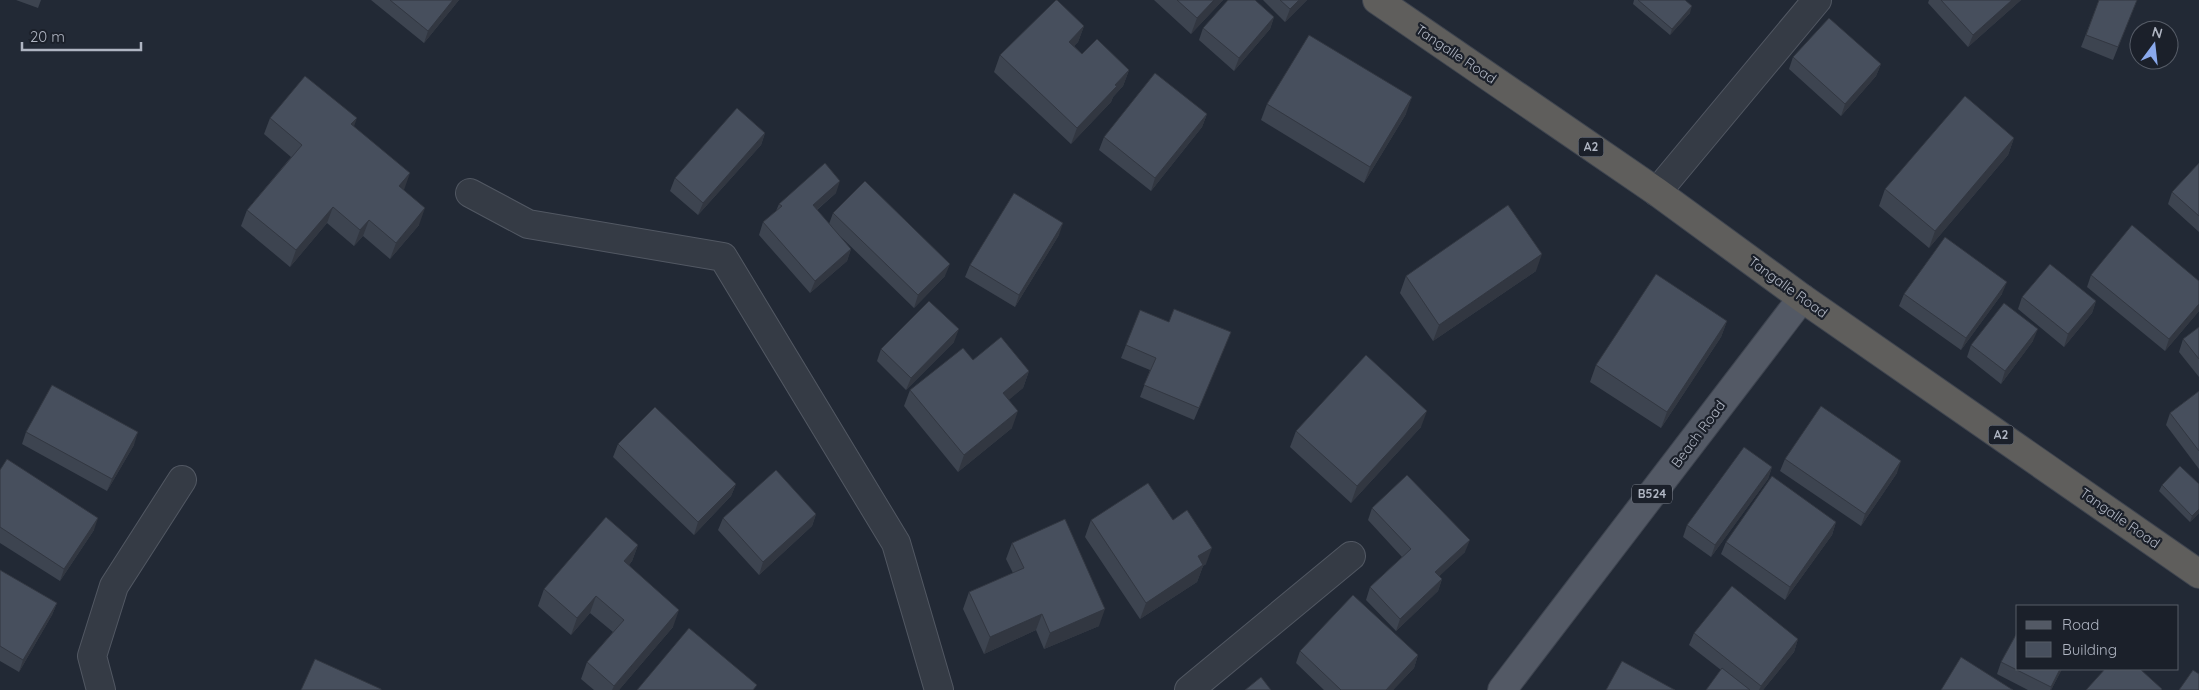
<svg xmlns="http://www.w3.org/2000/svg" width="2199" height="690" viewBox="0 0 2199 690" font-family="Quicksand,sans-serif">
	<rect width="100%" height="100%" fill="#222935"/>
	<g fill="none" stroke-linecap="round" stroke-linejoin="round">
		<g stroke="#525863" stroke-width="30">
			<path id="minor" d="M1657,192L1817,0
				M470,193L528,224L723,257L896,543L939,690
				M101,690L92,656L114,586L182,480
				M1189,690L1351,556"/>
		</g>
		<g stroke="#3e444f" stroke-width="30">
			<path id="primary" d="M1502,690L1802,298"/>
		</g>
		<g stroke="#3f4550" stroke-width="30">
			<path id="trunk" d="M1377,0L1657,192L1802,298L2199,574"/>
		</g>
		<use href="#minor" stroke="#353b45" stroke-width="28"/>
		<use href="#primary" stroke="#535965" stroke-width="28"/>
		<use href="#trunk" stroke="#5f5e5c" stroke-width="28"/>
	</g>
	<path fill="#3d4450" d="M16,0H41L38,8Z
		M371,0H459L424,43Z
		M1154,0H1223L1191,34Z
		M1263,0H1307L1285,22Z
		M1634,0H1685L1690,13L1670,35L1633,4Z
		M1929,0H2021L1968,47L1928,3Z
		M2099,0H2137L2113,60L2081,47Z
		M1274,17L1270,29L1234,71L1199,40L1203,28Z
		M1084,26L1078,42L1074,46L1082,54L1129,70L1123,86L1113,97L1111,102L1071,144L994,72L1000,55Z
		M1793,57L1881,64L1876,76L1841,116L1789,69Z
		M1267,104L1406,114L1364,183L1261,120Z
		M1207,114L1202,127L1151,191L1099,150L1104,137Z
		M270,118L354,127L403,190L419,225L390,259L363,236L354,246L327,223L290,267L241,226L247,210L291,157L264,134Z
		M765,133L761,145L698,215L670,191L675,178Z
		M2014,138L2008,155L1929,248L1879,206L1885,189Z
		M2199,163V232L2168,204L2172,192Z
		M836,193L817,210L829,224L833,213L945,276L914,308L839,235L851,249L847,261L810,293L759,235L763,222L776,211L779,204Z
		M1059,235L1015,307L965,277L970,265Z
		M1536,271L1433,341L1400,293L1406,276Z
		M2091,275L2199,281V311L2165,351L2087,287Z
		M1904,294H2002L1961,350L1899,306Z
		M2022,297L2096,301L2092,313L2064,347L2018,309Z
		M1727,321L1721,337L1661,428L1590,382L1596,365Z
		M2199,327V377L2179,352L2183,339Z
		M2033,341L2001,384L1967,357L1971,345Z
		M954,342L906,390L877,361L881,349Z
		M1226,344L1194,420L1140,397L1150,370L1121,358L1126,345Z
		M973,360L1029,371L1023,388L1008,400L1012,428L958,472L904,406L910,390Z
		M2199,391V469L2166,425L2170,413Z
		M1421,427L1351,503L1290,447L1296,431Z
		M26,432L134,445L107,491L22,444Z
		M618,444L736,484L731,496L694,535L613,457Z
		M1785,459L1897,473L1861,526L1780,471Z
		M1772,467L1768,479L1711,557L1683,537L1687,525Z
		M0,470L94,530L60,581L0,543Z
		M2162,485L2199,513L2190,522L2159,491Z
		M1372,508L1465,552L1439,576L1442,579L1438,591L1396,631L1366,600L1370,587L1402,557L1368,520Z
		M816,514L812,526L759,575L718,530L723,518Z
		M1091,520H1173L1206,564L1203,566L1197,582L1140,619L1085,537Z
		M1836,522L1832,535L1785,600L1721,554L1726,542Z
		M1012,543L1099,626L1044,649L1036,630L984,654L963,609L969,592L1013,573L1006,559Z
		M638,545L632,561L629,565L673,627L619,690H594L581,679L587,662L613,632L590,613L571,635L538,606L544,589Z
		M0,570L57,603L52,615L19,672L0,661Z
		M1694,633L1798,639L1794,652L1763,690H1706L1721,670L1689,645Z
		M1300,651L1418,655L1414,668L1393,690H1324L1296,663Z
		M2001,662L2062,669L2051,690H2028L1997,674Z"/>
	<path fill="#323741" d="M453,0H459L424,43L428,31Z
		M1214,0H1223L1191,34L1197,18Z
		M1299,0H1307L1285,22L1290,9Z
		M2012,0H2021L1968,47L1973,35Z
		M1692,6L1690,13L1670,35L1672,29Z
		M1274,17L1270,29L1234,71L1239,58Z
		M1084,26L1078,42L1063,58L1069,42Z
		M1881,64L1876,76L1841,116L1845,104Z
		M1129,70L1123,86L1113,97L1111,102L1071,144L1077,128Z
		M1412,97L1406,114L1364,183L1370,167Z
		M1207,114L1202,127L1151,191L1155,178Z
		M357,118L351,135V124Z
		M765,133L761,145L698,215L703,203Z
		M2014,138L2008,155L1929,248L1935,231Z
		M410,173L404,190L399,186Z
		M840,181L836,193L808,217L813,205Z
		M333,207L327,223L290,267L296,250Z
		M425,208L419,225L390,259L396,243Z
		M369,220L363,236L354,246L360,230Z
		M1063,223L1059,235L1015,307L1019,295Z
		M851,249L847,261L810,293L815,281Z
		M1542,254L1536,271L1433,341L1439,325Z
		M950,264L945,276L914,308L918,295Z
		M2007,282L2002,294L1961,350L1966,338Z
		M2096,301L2092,313L2064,347L2068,334Z
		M2199,304V311L2165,351L2169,339Z
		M1727,321L1721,337L1661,428L1667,412Z
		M959,329L954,342L906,390L911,378Z
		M2038,329L2033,341L2001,384L2005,371Z
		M1029,371L1023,388L997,410L1003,393Z
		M1018,411L1012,428L958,472L964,455Z
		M1427,411L1421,427L1351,503L1357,486Z
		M138,432L134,445L107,491L112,479Z
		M1901,461L1897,473L1861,526L1865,514Z
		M1772,467L1768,479L1711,557L1715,545Z
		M736,484L731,496L694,535L698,522Z
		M2199,509V513L2190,522L2192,516Z
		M816,514L812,526L759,575L763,562Z
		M98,518L94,530L60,581L64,569Z
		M1836,522L1832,535L1785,600L1790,587Z
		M1470,540L1465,552L1431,584L1435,572Z
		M638,545L632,561L618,578L624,561Z
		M1212,548L1206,564L1203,566L1197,582L1140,619L1146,603L1198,556Z
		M1442,579L1438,591L1396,631L1400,619Z
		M596,596L590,613L571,635L577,618Z
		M57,603L52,615L19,672L23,660Z
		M1105,609L1099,626L1044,649L1050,633Z
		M679,610L673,627L619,690H612L614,686Z
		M1042,614L1036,630L984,654L990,637Z
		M1798,639L1794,652L1763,690H1759L1761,686Z
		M1418,655L1414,668L1393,690H1386Z
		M2060,669H2062L2051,690H2050Z"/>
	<path fill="#474f5d" stroke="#323741" d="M390,0H453L428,31Z
		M1056,0H1057L1084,26L1069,42L1082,54L1097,39L1129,70L1115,85L1117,86L1077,128L1000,55Z
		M1177,0H1214L1197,18Z
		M1228,0H1255L1274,17L1239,58L1203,28Z
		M1280,0H1299L1290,9Z
		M1638,0H1685L1692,6L1672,29Z
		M1941,0H2012L1973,35Z
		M2099,0H2137L2118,47L2086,35Z
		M1829,18L1881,64L1845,104L1793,57Z
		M1309,35L1412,97L1370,167L1267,104Z
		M1155,73L1207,114L1155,178L1104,137Z
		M305,76L357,118L351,124L410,173L399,186L425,208L396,243L369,220L360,230L333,207L296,250L247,210L302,145L270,118Z
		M1965,96L2014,138L1935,231L1885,189Z
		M737,108L765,133L703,203L675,178Z
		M825,163L840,181L813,205L851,249L815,281L763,222L782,206L779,204Z
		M2199,163V216L2172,192Z
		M865,181L950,264L918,295L833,213Z
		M1014,193L1063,223L1019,295L970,265Z
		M1508,205L1542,254L1439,325L1406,276Z
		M2132,225L2199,281V304L2169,339L2091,275Z
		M1945,237L2007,282L1966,338L1904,294Z
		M2050,264L2096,301L2068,334L2022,297Z
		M1656,274L1727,321L1667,412L1596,365Z
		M929,301L959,329L911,378L881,349Z
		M2004,303L2038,329L2005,371L1971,345Z
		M1174,309L1231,332L1199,408L1144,385L1156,358L1126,345L1140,310L1169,322Z
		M2199,327V359L2183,339Z
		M1001,337L1029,371L1003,393L1018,411L964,455L910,390L963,348L973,360Z
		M1366,355L1427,411L1357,486L1296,431Z
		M52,385L138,432L112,479L26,432Z
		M2199,391V451L2170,413Z
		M1821,406L1901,461L1865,514L1785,459Z
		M655,407L736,484L698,522L618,444Z
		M1744,447L1772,467L1715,545L1687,525Z
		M7,459L98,518L64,569L0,527V470Z
		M2180,466L2199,484V509L2192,516L2162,485Z
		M776,470L816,514L763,562L723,518Z
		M1407,475L1470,540L1435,572L1442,579L1400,619L1370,587L1411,549L1372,508Z
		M1772,476L1836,522L1790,587L1726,542Z
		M1148,483L1173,520L1187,510L1212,548L1198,556L1203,565L1146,603L1091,520Z
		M606,517L638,545L624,561L679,610L614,686L587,662L624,620L596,596L577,618L544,589Z
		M1065,519L1105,609L1050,633L1042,614L990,637L969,592L1024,568L1012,543Z
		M0,570L57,603L23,660L0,646Z
		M1732,586L1798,639L1761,686L1694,633Z
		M1353,595L1418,655L1386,690H1341L1300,651Z
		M689,628L757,685L753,690H637Z
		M2018,631V669H2060L2051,687L2001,662Z
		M1961,657L2013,690H1941Z
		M315,659L381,689V690H301Z
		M1622,661L1675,690H1606Z
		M1722,668L1750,690H1706Z
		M2105,669H2140L2162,689L2161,690H2086Z
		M2193,670L2199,674V690H2179Z
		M1261,677L1271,690H1245Z"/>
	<g text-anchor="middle" stroke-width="4.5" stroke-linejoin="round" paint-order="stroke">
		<g fill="#1b202a" stroke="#838894" stroke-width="1">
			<rect x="1578.5" y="137.5" width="25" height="19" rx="4"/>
			<rect x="1988.5" y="425.5" width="25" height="19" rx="4"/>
			<rect x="1632" y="484.5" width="40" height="19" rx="4"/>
		</g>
		<g font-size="12" font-weight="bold" fill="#afb5c2">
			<text x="1591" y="151">A2</text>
			<text x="2001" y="439">A2</text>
			<text x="1652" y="498">B524</text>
		</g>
		<g font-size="14" fill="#afb5c2" stroke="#1b202a">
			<text transform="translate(1456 54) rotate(34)" y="5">Tangalle Road</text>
			<text transform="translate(1788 287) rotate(36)" y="5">Tangalle Road</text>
			<text transform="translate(1698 434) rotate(-53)" y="5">Beach Road</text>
			<text transform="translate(2120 518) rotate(35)" y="5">Tangalle Road</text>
		</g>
	</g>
	<rect x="2016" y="605" width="162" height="65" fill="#1b202a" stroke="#565c67"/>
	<rect x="2026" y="621" width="25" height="8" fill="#535965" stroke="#565c67"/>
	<text x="2062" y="630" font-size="15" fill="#afb5c2">Road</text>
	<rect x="2026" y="642" width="25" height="15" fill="#474f5d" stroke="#565c67"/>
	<text x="2062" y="655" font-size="15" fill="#afb5c2">Building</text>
	<g transform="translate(2154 45) rotate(15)"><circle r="24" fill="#1b202a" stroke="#565c67"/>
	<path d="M0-4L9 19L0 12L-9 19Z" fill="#8aa9ec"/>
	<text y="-8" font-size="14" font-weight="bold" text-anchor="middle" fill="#afb5c2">N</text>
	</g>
	<path d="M22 42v8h119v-8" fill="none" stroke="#afb5c2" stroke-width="2.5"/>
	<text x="30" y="42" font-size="15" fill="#afb5c2" stroke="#1b202a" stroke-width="4" paint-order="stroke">20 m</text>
</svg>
